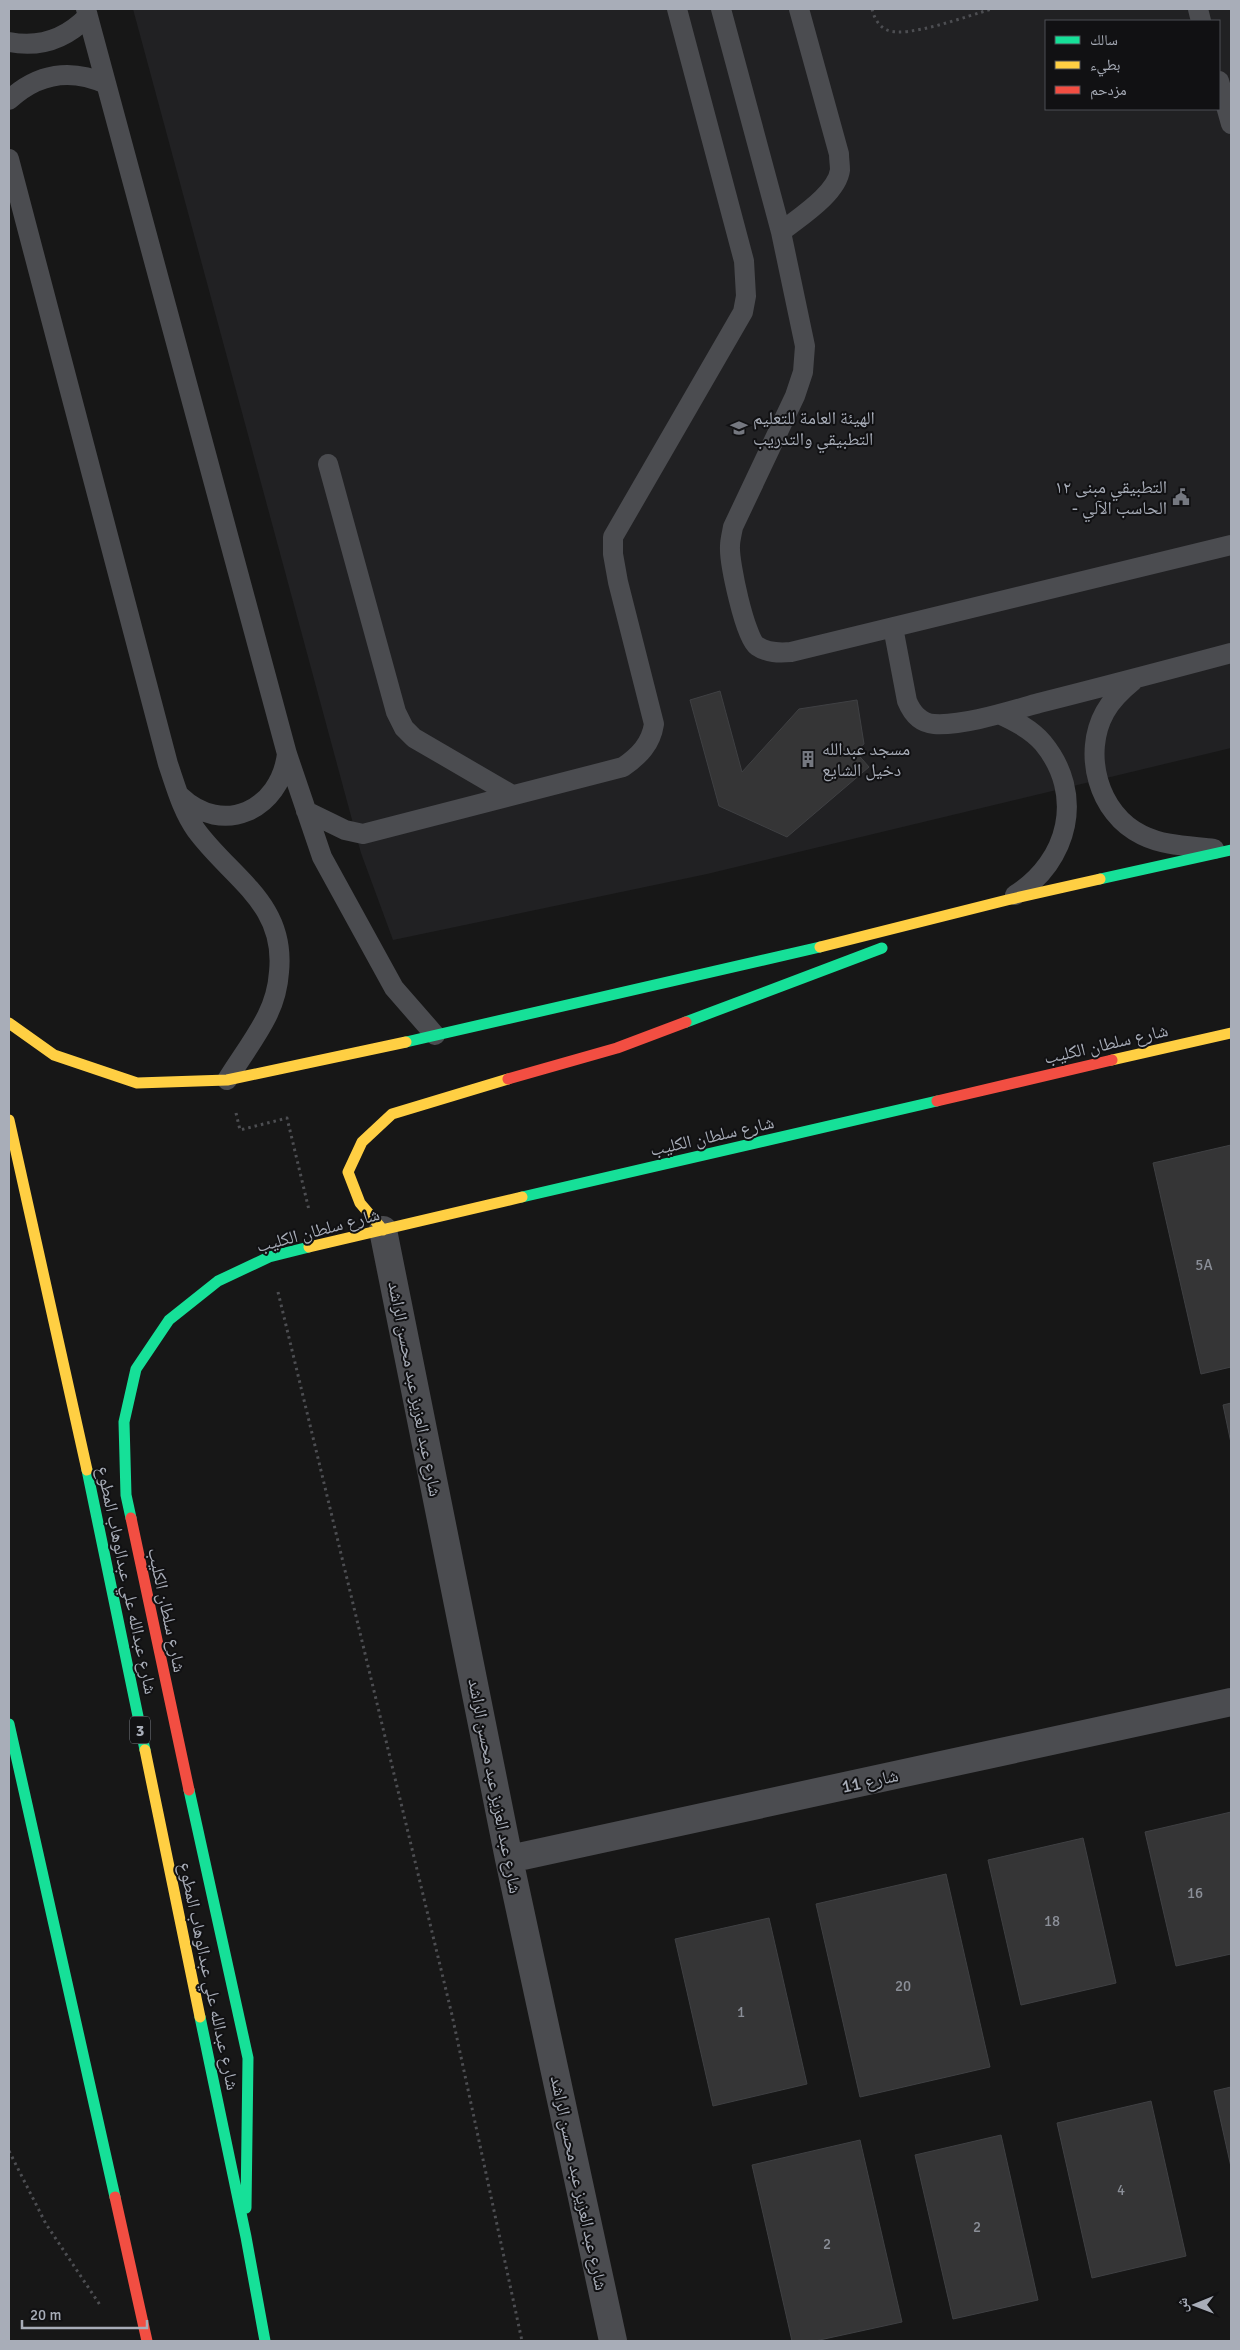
<svg xmlns="http://www.w3.org/2000/svg" width="1240" height="2350" viewBox="0 0 1240 2350" font-family="Signika,'Noto Naskh Arabic',sans-serif">
	<rect width="100%" height="100%" fill="#171717"/>
	<path fill="#212123" fill-rule="evenodd" d="M133,9H1231V748L707,874L393,940L361,853ZM1046,21H1219V109H1046Z"/>
	<path fill="#353536" stroke="#3f4043" d="M720,691L742,772L799,709L857,700L864,744L855,751L869,767L787,837L719,806L690,700Z
		M1231,1145V1367L1201,1374L1153,1163Z
		M1231,1403V1443L1223,1405Z
		M1231,1812V1954L1176,1966L1145,1832Z
		M1083,1838L1116,1983L1021,2005L988,1860Z
		M946,1874L990,2067L860,2097L816,1904Z
		M769,1918L807,2084L713,2106L675,1939Z
		M1231,2087V2167L1214,2091Z
		M1151,2101L1186,2256L1092,2278L1057,2123Z
		M1001,2135L1038,2300L953,2319L915,2155Z
		M860,2140L902,2322L815,2341H792L752,2165Z"/>
	<g fill="none" stroke-linecap="round" stroke-linejoin="round">
		<path stroke="#4d4e52" stroke-width="3" stroke-dasharray="2.5 4" stroke-linecap="butt" d="M872,9C874,17 878,26 887,30C906,39 970,15 992,9
			M236,1113L240,1130L287,1118L309,1210
			M278,1292L452,2015L522,2341
			M9,2151L46,2224L100,2305"/>
		<path stroke="#4b4c50" stroke-width="20" d="M86,9L287,754L322,857L394,988L435,1035
			M721,9L781,232L805,346L803,372L795,396L733,527C732,533 730,540 730,546C729,562 745,638 757,646C767,653 779,653 791,652L1231,545
			M1198,9L1201,21
			M9,42C40,48 66,39 88,16
			M1219,81L1231,124
			M9,100C38,73 71,68 106,84
			M9,159L168,764C176,787 182,810 196,830C231,878 286,903 279,972C278,987 274,1002 267,1016C256,1038 240,1059 227,1080
			M781,232C798,218 837,194 840,170C840,165 839,159 839,154L799,9
			M328,464L396,712L404,728L414,738L512,795
			M893,627L907,701C912,713 920,723 934,724C964,726 1010,711 1039,703C1103,687 1167,670 1231,653
			M1133,681C1122,690 1112,699 1105,712C1082,753 1098,814 1142,835C1164,846 1190,846 1214,849
			M999,714C1015,721 1031,729 1043,743C1085,794 1069,861 1015,895
			M180,796C223,837 280,810 287,754
			M306,811L345,830L363,834L623,767C639,756 651,744 654,724L618,582L613,554V537L743,312L746,296L744,261L677,9"/>
		<path stroke="#4b4c50" stroke-width="28" d="M383,1230L509,1859L613,2341
			M509,1859L1231,1702"/>
		<path stroke="#16e098" stroke-width="11" d="M1100,879L1231,850
			M686,1022L882,948
			M406,1042L820,947
			M522,1197L937,1101
			M87,1470L145,1750
			M131,1518L126,1495L124,1422L136,1369L169,1320L218,1281L269,1257L309,1247
			M9,1724L115,2197
			M189,1790L248,2058L246,2208
			M200,2017L246,2237L265,2341"/>
		<path stroke="#ffcf43" stroke-width="11" d="M820,947L1007,900L1100,879
			M9,1023L54,1055L137,1083L227,1080L406,1042
			M1112,1060L1231,1033
			M9,1120L87,1470
			M383,1230L360,1203L348,1172L362,1142L392,1114L508,1079
			M309,1247L522,1197
			M145,1750L200,2017"/>
		<path stroke="#f24e42" stroke-width="11" d="M508,1079L617,1048L686,1022
			M937,1101L1112,1060
			M131,1518L189,1790
			M115,2197L147,2341"/>
	</g>
	<defs>
		<g id="university-bare" transform="scale(1.35)"><path d="M0-5L7-2L0 1L-7-2ZM-4 1L0 2.5L4 1V4Q0 6-4 4Z" fill="#757880" stroke="#111113" stroke-width="2.5" paint-order="stroke"/></g>
		<g id="civic-bare" transform="scale(1.35)"><path d="M-.6-6.5H3V-4.5H.6V-3L4-1V1h2V6H-6V1h2V-1L-.6-3ZM-1.2 2.5V6h2.4V2.5Z" fill="#757880" stroke="#111113" stroke-width="2.5" paint-order="stroke"/></g>
		<g id="building-bare" transform="scale(1.35)"><path d="M-4-6H4V6H1V3H-1V6H-4ZM-2.5-4.3h1.7v1.8h-1.7ZM.8-4.3h1.7v1.8H.8ZM-2.5-1h1.7V.8h-1.7ZM.8-1h1.7V.8H.8Z" fill="#757880" stroke="#111113" stroke-width="2.5" paint-order="stroke"/></g>
	</defs>
	<g fill-rule="evenodd">
		<use href="#university-bare" x="739" y="428"/>
		<use href="#civic-bare" x="1181" y="497"/>
		<use href="#building-bare" x="808" y="759"/>
	</g>
	<g text-anchor="middle" stroke-width="4" stroke-linejoin="round" paint-order="stroke">
		<g font-size="15" fill="#8b8f98">
			<text x="1204" y="1270">5A</text>
			<text x="1195" y="1898">16</text>
			<text x="1052" y="1926">18</text>
			<text x="903" y="1991">20</text>
			<text x="741" y="2017">1</text>
			<text x="1121" y="2195">4</text>
			<text x="977" y="2232">2</text>
			<text x="827" y="2249">2</text>
		</g>
		<rect fill="#111113" stroke="#7b7e86" stroke-width="1" x="130" y="1716.5" width="20" height="27" rx="4"/>
		<g font-size="16" font-weight="bold" fill="#a8adb8">
			<text x="140" y="1736">3</text>
		</g>
		<g font-size="18" fill="#a8adb8" stroke="#111113" text-anchor="start">
			<text x="753" y="424">الهيئة العامة للتعليم<tspan x="753" dy="21">التطبيقي والتدريب</tspan></text>
			<text x="1167" y="493" text-anchor="end">التطبيقي مبنى ١٢<tspan x="1167" dy="21">- الحاسب الآلي</tspan></text>
			<text x="822" y="755">مسجد عبدالله<tspan x="822" dy="21">دخيل الشايع</tspan></text>
		</g>
		<g font-size="18" fill="#a8adb8" stroke="#111113">
			<text transform="translate(1106 1044) rotate(-13)" y="6">شارع سلطان الكليب</text>
			<text transform="translate(712 1136) rotate(-13)" y="6">شارع سلطان الكليب</text>
			<text transform="translate(318 1230) rotate(-15)" y="6">شارع سلطان الكليب</text>
			<text transform="translate(415 1389) rotate(79)" y="6">شارع عبد العزيز عبد محسن الراشد</text>
			<text transform="translate(127 1580) rotate(78)" y="6">شارع عبدالله علي عبدالوهاب المطوع</text>
			<text transform="translate(167 1610) rotate(78)" y="6">شارع سلطان الكليب</text>
			<text transform="translate(870 1781) rotate(-12)" y="6">شارع 11</text>
			<text transform="translate(495 1786) rotate(79)" y="6">شارع عبد العزيز عبد محسن الراشد</text>
			<text transform="translate(209 1976) rotate(78)" y="6">شارع عبدالله علي عبدالوهاب المطوع</text>
			<text transform="translate(579 2183) rotate(78)" y="6">شارع عبد العزيز عبد محسن الراشد</text>
		</g>
	</g>
	<rect width="1240" height="2350" fill="none" stroke="#a8adb8" stroke-width="20"/>
	<rect x="1045" y="20" width="175" height="90" fill="#111113" stroke="#4d4f55"/>
	<rect x="1055" y="36" width="25" height="8" fill="#16e098" stroke="#4d4f55"/>
	<text x="1090" y="45" font-size="15" fill="#a8adb8">سالك</text>
	<rect x="1055" y="61" width="25" height="8" fill="#ffcf43" stroke="#4d4f55"/>
	<text x="1090" y="70" font-size="15" fill="#a8adb8">بطيء</text>
	<rect x="1055" y="86" width="25" height="8" fill="#f24e42" stroke="#4d4f55"/>
	<text x="1090" y="95" font-size="15" fill="#a8adb8">مزدحم</text>
	<g transform="translate(1195 2305) rotate(269)" stroke="#111113" stroke-width="4" paint-order="stroke">
	<path d="M0-4L9 19L0 12L-9 19Z" fill="#a8adb8"/>
	<text y="-8" font-size="14" font-weight="bold" text-anchor="middle" fill="#a8adb8">ش</text>
	</g>
	<path d="M22 2320v8h125v-8" fill="none" stroke="#a8adb8" stroke-width="2.5"/>
	<text x="30" y="2320" font-size="15" fill="#a8adb8" stroke="#111113" stroke-width="4" paint-order="stroke">20 m</text>
</svg>
